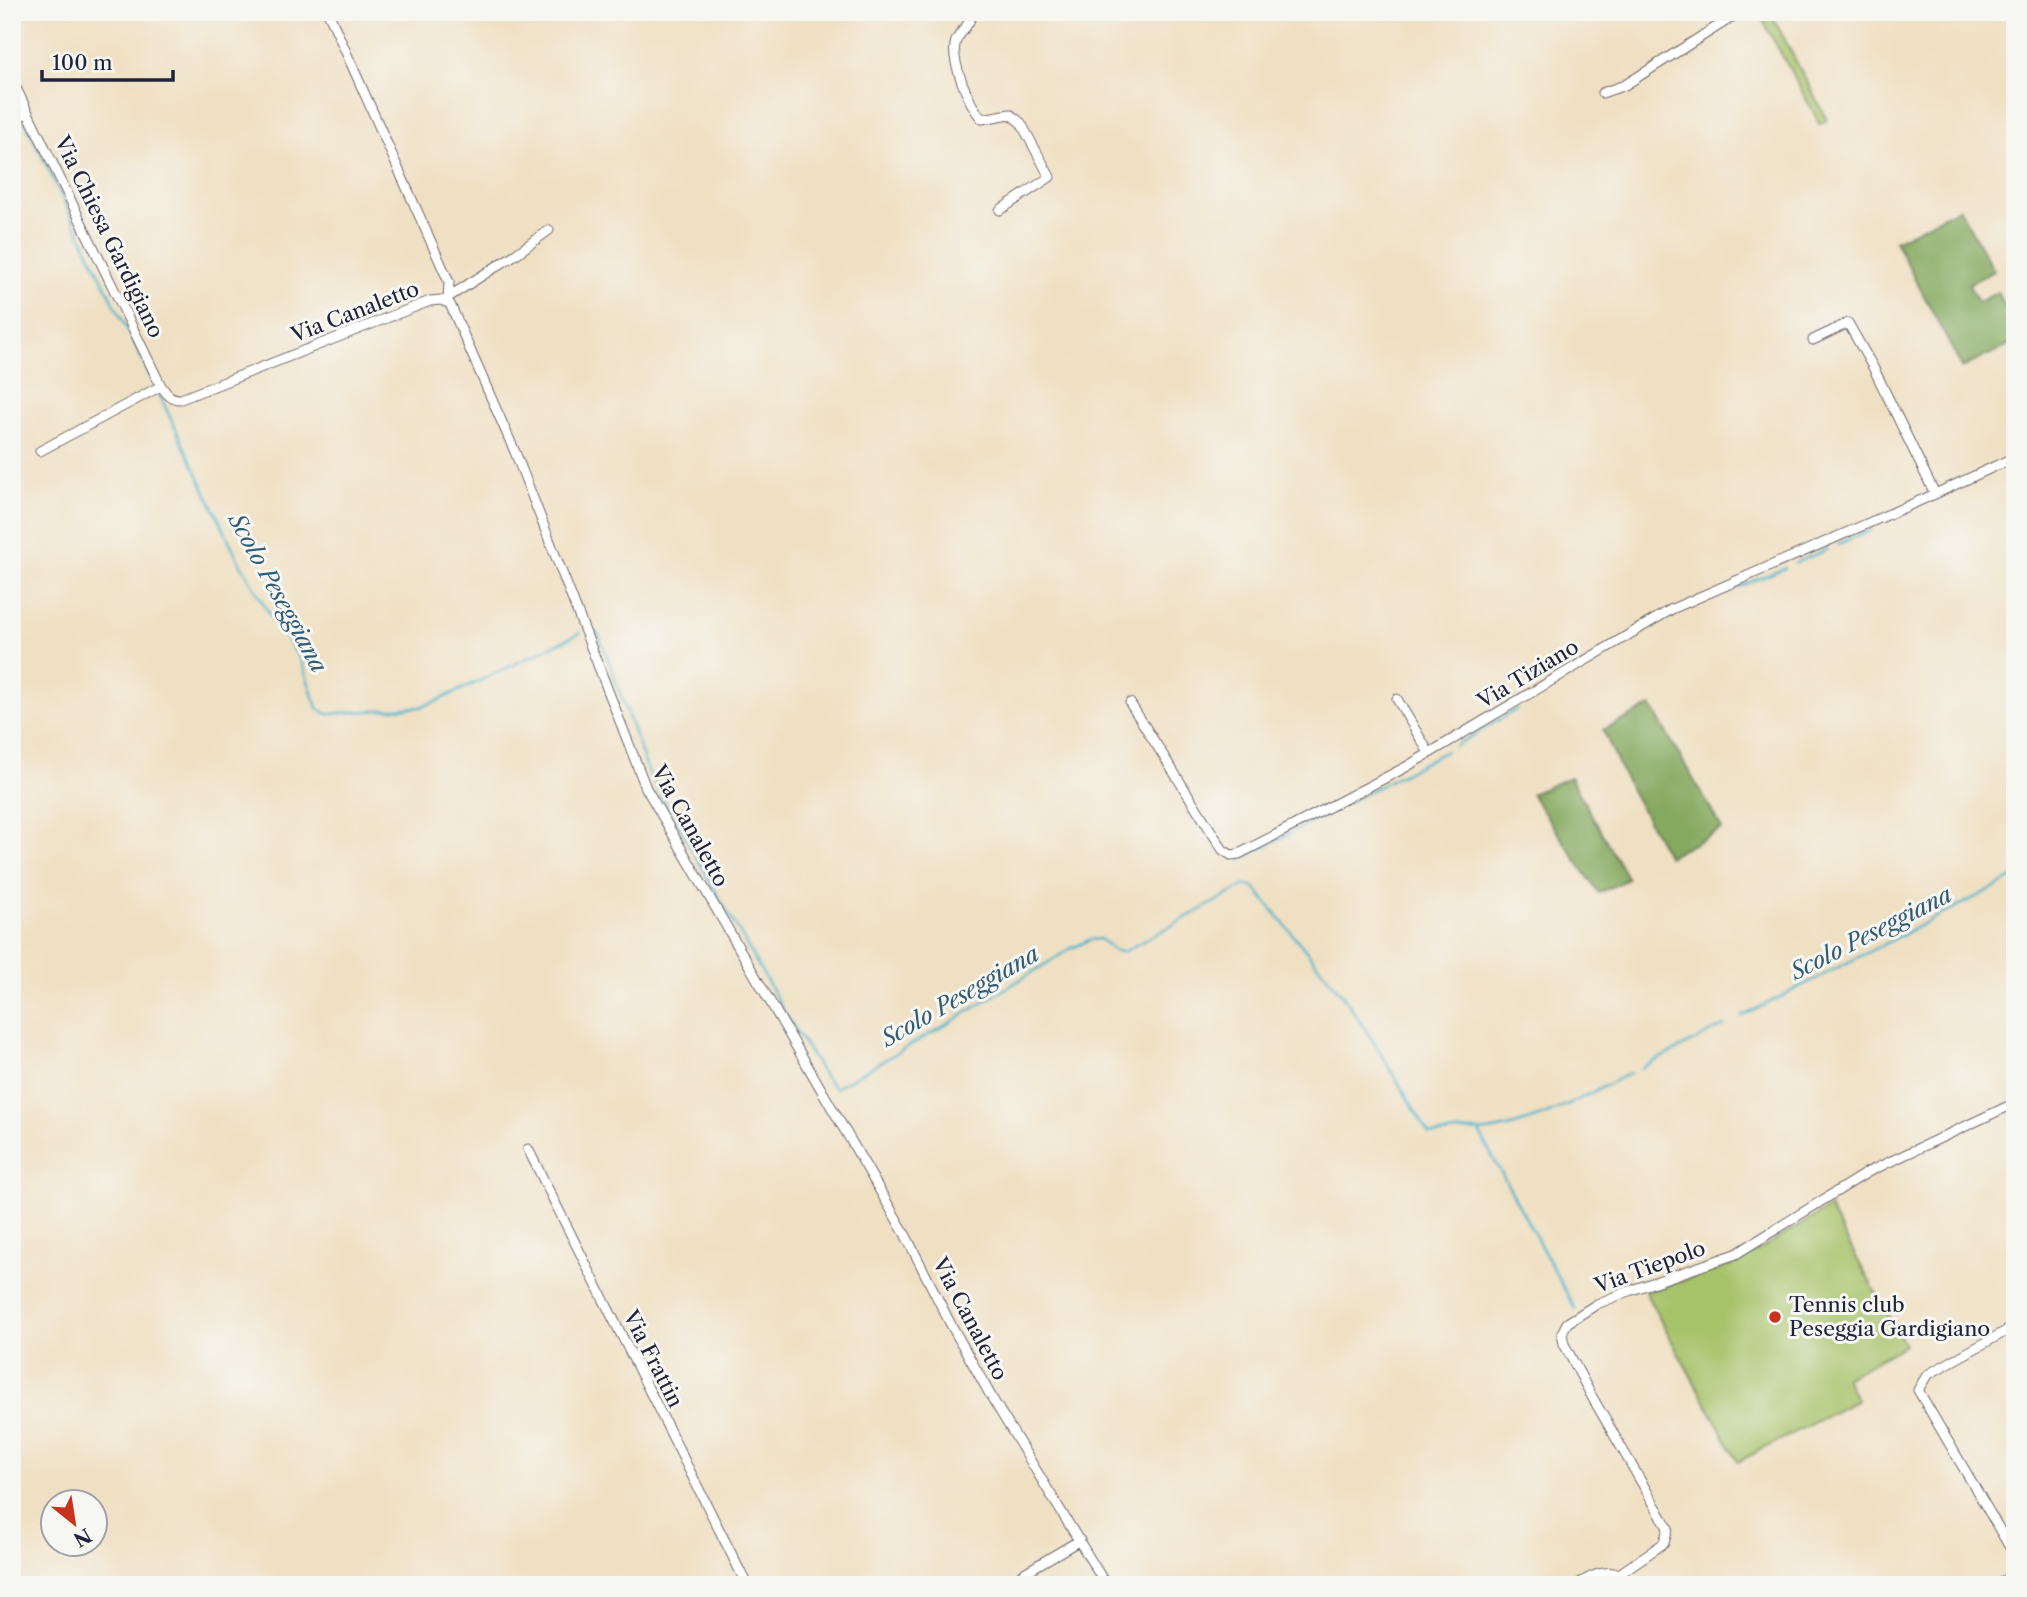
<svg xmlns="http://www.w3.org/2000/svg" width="2027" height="1597" viewBox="0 0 2027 1597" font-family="'Libre Caslon Text',serif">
	<rect width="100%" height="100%" fill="#f6f6f2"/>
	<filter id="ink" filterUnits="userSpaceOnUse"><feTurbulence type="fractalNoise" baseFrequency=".0143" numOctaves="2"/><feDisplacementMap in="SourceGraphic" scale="14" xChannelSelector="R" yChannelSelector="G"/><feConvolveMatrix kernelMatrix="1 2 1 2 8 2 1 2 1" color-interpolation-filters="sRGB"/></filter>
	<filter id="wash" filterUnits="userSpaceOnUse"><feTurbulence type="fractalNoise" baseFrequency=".00686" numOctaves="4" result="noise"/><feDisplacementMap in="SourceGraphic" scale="28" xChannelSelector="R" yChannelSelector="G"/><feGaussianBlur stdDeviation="1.57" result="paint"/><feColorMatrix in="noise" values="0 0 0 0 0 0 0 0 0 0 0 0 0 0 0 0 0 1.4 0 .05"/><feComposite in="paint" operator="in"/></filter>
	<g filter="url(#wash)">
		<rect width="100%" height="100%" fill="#f0e0c3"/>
		<path fill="#a7c36a" stroke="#647252" stroke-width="2" d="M1758,12H1770L1827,120L1820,124Z
			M1829,1208L1905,1345L1845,1378L1857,1400L1738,1462L1645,1292L1733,1265Z"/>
		<path fill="#85a95e" stroke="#54664c" stroke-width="2" d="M1959,208L1994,271L1968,284L1978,302L1998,292L2015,326V342L1962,368L1895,241Z
			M1651,706L1722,829L1668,857L1627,783L1603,730Z
			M1570,777L1628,879L1599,893L1531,794Z"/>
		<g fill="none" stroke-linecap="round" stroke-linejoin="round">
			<path stroke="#4bb2ca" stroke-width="2.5" d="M12,95L21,112
				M23,118L155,386
				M158,392L239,561L270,615L301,660L317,708L327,714L420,707L437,701L580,633
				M1838,544L1871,530
				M1795,563L1828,549
				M1699,603L1785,568
				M1681,609L1690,607
				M590,628L598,634L607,656L648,772L788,1018L824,1076L835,1088L946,1025L1072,948L1089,940L1100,939L1115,951L1123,952L1246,885L1254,887L1343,996L1377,1047L1429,1134C1446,1136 1465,1128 1479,1132L1575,1309
				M1559,683L1586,666
				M1455,746L1517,709
				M1239,860L1446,751
				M1741,1017L2015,877
				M1641,1068L1724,1026
				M1479,1132C1529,1128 1585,1096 1630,1073"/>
		</g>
	</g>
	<g filter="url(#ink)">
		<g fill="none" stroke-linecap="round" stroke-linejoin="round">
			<g stroke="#6a646b" stroke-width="11">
				<path id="minor" d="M328,12L449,282L448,301
					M971,12C972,24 960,31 956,41C949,59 970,106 982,119L1010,114L1021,123L1050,177L1000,210
					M12,80L160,384C166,393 169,399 181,399L430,301L441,300L450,304L515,452L646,788L904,1232L949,1321L992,1398L1106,1585
					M1602,93L1625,85L1740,12
					M12,119L28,113
					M450,296L516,254L549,230
					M1813,340L1848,323L1874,369L1935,494
					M40,451L161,386
					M1397,699L1429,753
					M1130,703L1223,850L1231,855L1239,854L1406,767L1672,609L1935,494L2015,457
					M528,1149L747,1585
					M2015,1326L1927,1375L1918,1390L2015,1556
					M1619,1574L1664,1543L1668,1528L1591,1395L1564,1344L1562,1333L1567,1323L1597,1304L1629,1291L1736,1254L1868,1172L2015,1103
					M1619,1574L1625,1585
					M1004,1585L1080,1540
					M1576,1585C1591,1577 1602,1569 1619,1574
					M1997,1585L2015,1573"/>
			</g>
			<use href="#minor" stroke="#fff" stroke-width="9"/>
		</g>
	</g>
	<circle fill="#c8321e" stroke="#f6f6f2" stroke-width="2.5" cx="1775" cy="1317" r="7"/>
	<g text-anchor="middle" stroke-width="6" stroke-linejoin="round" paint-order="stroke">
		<g font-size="21" fill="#22223b" stroke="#f6f6f2">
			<text transform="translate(109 237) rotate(64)" y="7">Via Chiesa Gardigiano</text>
			<text transform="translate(355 312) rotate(-21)" y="7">Via Canaletto</text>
			<text transform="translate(1528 674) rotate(-31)" y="7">Via Tiziano</text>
			<text transform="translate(690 826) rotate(61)" y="7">Via Canaletto</text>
			<text transform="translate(1650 1267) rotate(-20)" y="7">Via Tiepolo</text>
			<text transform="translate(970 1319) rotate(62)" y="7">Via Canaletto</text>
			<text transform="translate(653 1359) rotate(63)" y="7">Via Frattin</text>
		</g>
		<g font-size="21" fill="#22223b" stroke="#f6f6f2" text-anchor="start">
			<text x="1789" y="1312">Tennis club<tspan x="1789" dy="24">Peseggia Gardigiano</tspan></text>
		</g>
		<g font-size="23" font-style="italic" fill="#325c74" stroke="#f6f6f2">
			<text transform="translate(278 593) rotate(61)" y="8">Scolo Peseggiana</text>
			<text transform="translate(1871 933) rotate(-27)" y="8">Scolo Peseggiana</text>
			<text transform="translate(960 996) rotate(-30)" y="8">Scolo Peseggiana</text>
		</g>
	</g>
	<rect width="2027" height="1597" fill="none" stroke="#f6f6f2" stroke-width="42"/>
	<g transform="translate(74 1523) rotate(150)"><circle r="33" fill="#f6f6f2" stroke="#a1a1a9" stroke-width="2"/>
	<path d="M0-5L12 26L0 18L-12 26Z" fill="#c8321e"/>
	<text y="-10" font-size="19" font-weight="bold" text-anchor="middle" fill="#22223b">N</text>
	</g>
	<path d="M42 70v10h131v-10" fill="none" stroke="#22223b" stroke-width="3.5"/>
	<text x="52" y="70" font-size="21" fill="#22223b" stroke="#f6f6f2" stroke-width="5" paint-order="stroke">100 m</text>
</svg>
